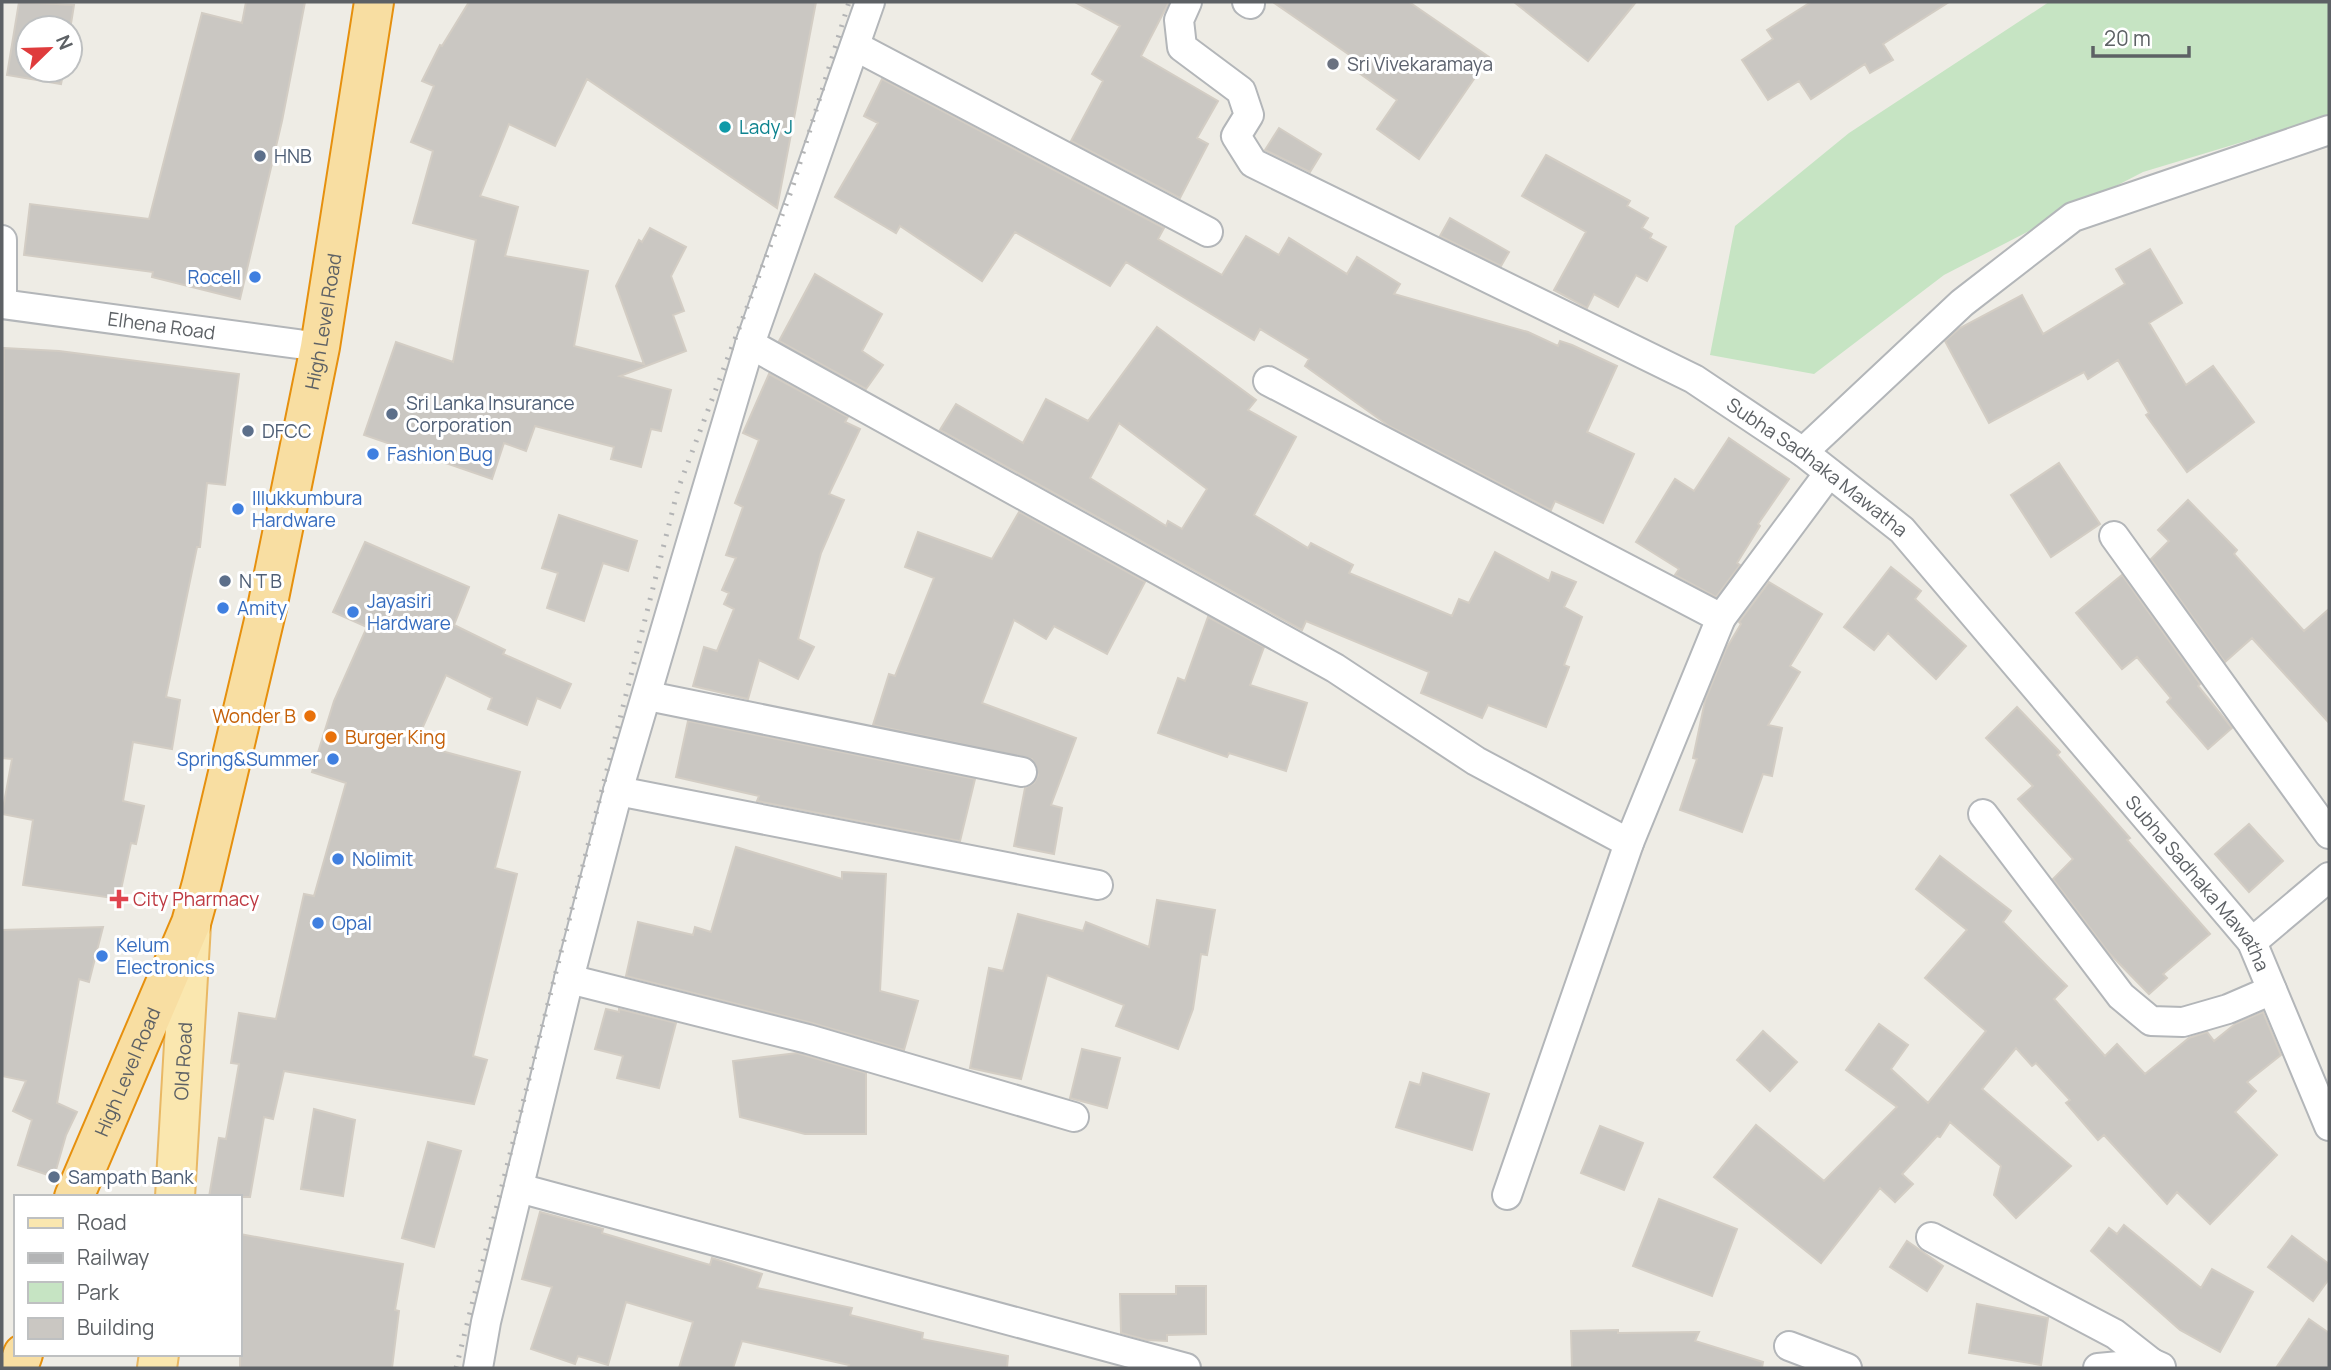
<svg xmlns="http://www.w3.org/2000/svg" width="2331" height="1370" viewBox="0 0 2331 1370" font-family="Manrope,sans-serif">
	<rect width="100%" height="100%" fill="#eeece5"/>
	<path fill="#c6e4c3" d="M2049,2H2329V116L2143,172L1944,275L1814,374L1710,355L1735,226L1849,133Z"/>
	<path fill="#cac7c2" stroke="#d3cdc4" stroke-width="2" fill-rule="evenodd" d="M19,2L74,5L70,30L28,28V70H64L61,84L7,75Z
		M246,2H305L282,121L240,299L152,277L153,272L24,255L30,204L149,219L202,13L242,23Z
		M469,2H816L777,208L587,79L555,146L509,124L480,196L518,207L505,256L588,271L574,346L644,364L616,286L639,240L642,242L650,228L686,247L671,276L684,311L673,315L686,351L620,376L671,390L661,431L651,429L641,467L611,459L614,447L535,426L526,451L504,443L492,479L364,435L396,342L453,362L476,240L413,223L433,151L411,142L434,86L422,81L440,45L442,46Z
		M1075,2H1169L1141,56L1218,101L1197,138L1208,144L1180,198L1071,141L1103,81L1092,74L1120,26Z
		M1273,2H1409L1489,57L1419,159L1377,129L1397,100L1359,73L1364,65Z
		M1514,2H1636L1588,61Z
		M1811,2H1949L1883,44L1893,60L1870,73L1865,64L1811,99L1799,81L1768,100L1742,60L1773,39L1767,30Z
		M882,79L1164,228L1158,239L1222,275L1246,236L1279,255L1289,238L1347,274L1357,257L1400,284L1394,294L1528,332L1558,346L1560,341L1572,345L1617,366L1587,432L1634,454L1603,523L1555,501L1551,510L1389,426L1305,366L1309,359L1260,329L1254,340L1126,262L1110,286L1015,232L982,281L900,226L896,233L835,197L878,123L864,116Z
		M1279,128L1321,154L1310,172L1265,150Z
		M1546,155L1630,201L1627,206L1648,218L1642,228L1652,234L1650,238L1666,247L1647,281L1636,275L1618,307L1594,294L1587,308L1554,290L1586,232L1522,196Z
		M1450,218L1509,252L1501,266L1440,236Z
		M2150,249L2182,303L2149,323L2186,385L2213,366L2254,422L2187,472L2146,415L2149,413L2118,360L2088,379L2084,372L1989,423L1945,341L1960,328L2022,295L2043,334L2125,284L2116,269Z
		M815,274L882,314L862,351L883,365L866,389L779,341Z
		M1157,327L1256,400L1248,410L1296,437L1254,515L1308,548L1311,543L1353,565L1349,573L1452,616L1459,599L1469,603L1495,552L1549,581L1552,572L1576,582L1564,607L1582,617L1564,665L1569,667L1546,727L1488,705L1482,718L1421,693L1429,672L1306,621L1302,630L940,430L956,404L1023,443L1046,399L1088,421ZM1119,423L1207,489L1182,529L1168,521L1166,526L1090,478Z
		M4,348L59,351L239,374L225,485L207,483L200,547H197L166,697L180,700L172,749L133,742L123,801L144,806L136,844L131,843L119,899L23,885L33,820L2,814L12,759L2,758Z
		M769,374L848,417L845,422L860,429L829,494L844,500L821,553L798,639L814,647L798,679L759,660L748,699L693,686L704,647L717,651L734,609L724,604L729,593L722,590L736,558L726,555L743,507L735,503L759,440L743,433Z
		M1729,438L1789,479L1758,524L1760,526L1737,563L1740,565L1716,597L1675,575L1679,569L1636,542L1675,479L1694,491Z
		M2059,463L2100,524L2051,557L2011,495Z
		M2188,500L2237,550L2234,554L2304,631L2329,609V723L2252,638L2225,662L2151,559L2169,541L2158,530Z
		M1019,512L1145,582L1107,654L1054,626L1046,639L1014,620L982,703L1076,738L1051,805L1062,808L1054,854L1014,846L1025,788L1034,783L1038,775L1032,759L873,725L889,674L895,676L934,578L905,567L918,532L992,559Z
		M559,515L637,541L628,571L603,563L584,621L547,608L558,573L542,568Z
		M365,542L469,587L454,625L505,650L503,654L571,684L560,708L537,698L527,725L488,709L492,698L446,675L417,740L435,746L434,749L520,772L495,868L517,874L473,1056L487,1060L474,1104L284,1071L273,1119L264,1117L250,1197H209L219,1138L226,1139L239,1064L231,1063L239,1013L276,1019L304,894L314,896L346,783L312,772L334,701L367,627L333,612Z
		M1891,567L1921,591L1915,599L1966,646L1936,679L1888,633L1874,650L1844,627Z
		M2122,575L2200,684L2198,686L2232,728L2208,749L2167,702L2171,698L2137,657L2122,669L2076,613Z
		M1769,582L1822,614L1790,666L1800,672L1768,725L1782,728L1772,776L1763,774L1742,832L1680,810L1697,759L1693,758L1705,701L1726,649L1741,624L1739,622Z
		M1208,617L1264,647L1250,685L1307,703L1286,771L1229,753L1227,757L1158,733L1178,678L1185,681Z
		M2017,707L2060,752L2057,755L2130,838L2127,840L2210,934L2163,974L2167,978L2149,994L2109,953L2053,879L2073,859L2018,799L2033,786L1986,738Z
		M688,721L975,779L960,841L757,801L759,796L676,777Z
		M2249,824L2283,861L2249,892L2215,854Z
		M736,847L842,879V872L886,874L880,991L918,1001L904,1050L812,1023L626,976L638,922L693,935L695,927L711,932Z
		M1940,856L2011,911L2003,922L2067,986L2054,999L2105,1056L2117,1044L2145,1074L2189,1038L2207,1032L2214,1041L2235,1024L2263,1012L2281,1055L2247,1082L2256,1091L2235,1112L2277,1155L2210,1224L2177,1192L2167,1204L2104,1135L2098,1140L2066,1103L2070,1100L2036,1063L2032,1066L2016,1048L1982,1089L2071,1166L2016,1218L1994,1195L2001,1166L1950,1122L1940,1137L1937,1136L1902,1174L1913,1184L1895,1202L1880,1188L1821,1263L1714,1177L1756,1125L1824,1181L1897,1107L1846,1070L1879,1024L1908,1045L1891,1069L1928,1103L1986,1031L1925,978L1967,930L1916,889Z
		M1157,900L1215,910L1207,955L1201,954L1193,1009L1178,1049L1116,1026L1124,1005L1047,975L1021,1079L970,1068L989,968L1003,971L1018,914L1083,931L1086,922L1149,947Z
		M103,927L89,982L79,979L57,1103L77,1112L66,1135L54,1177L18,1165L32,1120L13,1111L26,1081L2,1076V930Z
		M606,1009L619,1012V1009L676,1023L659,1088L617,1078L623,1056L595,1049Z
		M1763,1031L1797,1062L1770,1091L1737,1060Z
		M1082,1049L1120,1058L1107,1108L1070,1098Z
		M797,1053L866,1073V1134H805L740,1117L733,1061Z
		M1423,1073L1489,1094L1472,1150L1396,1127L1410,1082L1420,1085Z
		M314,1109L355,1120L343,1196L301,1189Z
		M1600,1126L1643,1143L1624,1190L1581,1173Z
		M428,1142L461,1151L434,1247L402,1238Z
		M1659,1199L1737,1229L1712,1296L1633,1266Z
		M540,1212L603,1229L602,1233L710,1265L712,1258L762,1274L757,1288L852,1308L850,1315L923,1333L922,1339L1008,1356L1007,1368H848L849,1365L742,1341L733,1368H679L693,1322L626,1302L608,1365L578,1356L575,1364L531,1349L552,1287L522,1279Z
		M2124,1225L2201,1288L2212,1269L2253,1292L2220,1352L2180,1330L2091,1251L2109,1228L2117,1234Z
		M240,1234L403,1264L395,1310L399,1311L392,1368H240Z
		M2292,1236L2329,1264V1279L2313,1301L2268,1267Z
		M1907,1241L1943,1266L1927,1291L1890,1267Z
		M1176,1286H1206V1334L1167,1335V1341L1147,1340L1121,1333L1120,1294H1176Z
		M1977,1304L2048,1318L2041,1365L1969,1353Z
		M2309,1319L2329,1333V1368H2276Z
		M1618,1330V1333L1699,1332L1695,1341L1763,1362L1762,1368H1572L1571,1331Z"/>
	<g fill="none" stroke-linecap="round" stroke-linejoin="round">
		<g stroke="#b3b6b9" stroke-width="32">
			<g id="minor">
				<path id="s1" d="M1187,2L1179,20L1182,47L1241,91L1249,115L1236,136L1253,163L1694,379L1803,452L1902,530L2252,942L2329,1126"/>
				<path d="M1247,2L1250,4"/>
				<path d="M855,46L1208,232"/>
				<path d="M2,240V304"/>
				<path id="s2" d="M2,304L320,347"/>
				<path d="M750,344L1335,668L1476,761L1629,843"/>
				<path d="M1268,381L1721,618"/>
				<path d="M1803,452L1962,303L2073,217L2329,130"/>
				<path d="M2114,536L2329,834"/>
				<path d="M648,696L1022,772"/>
				<path d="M618,791L1098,885"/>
				<path d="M1983,814L2121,996L2151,1021L2183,1022L2228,1009L2272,990"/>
				<path d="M2252,942L2329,877"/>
				<path d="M569,979L808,1039L1074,1117"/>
				<path d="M519,1188L1186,1368"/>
				<path d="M1507,1195L1629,843L1721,618L1829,473"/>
				<path d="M1931,1237L2115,1334L2152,1363"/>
				<path d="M1789,1346L1847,1368"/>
				<path d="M478,1368L486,1322L569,979L618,791L690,546L750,344L870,2"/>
				<path d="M2098,1368L2152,1363L2161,1367"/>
			</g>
		</g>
		<g stroke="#e9b864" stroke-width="42">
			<g id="primary">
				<path id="s3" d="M175,1197L191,925"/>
				<path d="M157,1368L159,1354"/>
			</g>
		</g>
		<g stroke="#e6900e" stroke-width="42">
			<g id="trunk">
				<path id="s4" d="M74,1197L191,923L202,883L267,608L320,347L374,2"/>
				<path d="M18,1368L23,1354"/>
			</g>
		</g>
		<use href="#minor" stroke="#fff" stroke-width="28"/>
		<use href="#primary" stroke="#fae7af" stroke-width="38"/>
		<use href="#trunk" stroke="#f8dea2" stroke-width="38"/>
		<path stroke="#b3b4b5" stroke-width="5" stroke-dasharray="2 9" stroke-linecap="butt" d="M456,1368L678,489L792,189L849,2"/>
	</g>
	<circle fill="#6b7280" stroke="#fff" stroke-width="2.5" cx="1333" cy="64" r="7"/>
	<circle fill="#0f9aa8" stroke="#fff" stroke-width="2.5" cx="725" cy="127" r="7"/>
	<g fill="#5c6f8a" stroke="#fff" stroke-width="2.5">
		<circle cx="260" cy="156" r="7"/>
		<circle cx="392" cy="414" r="7"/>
		<circle cx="248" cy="431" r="7"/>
		<circle cx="225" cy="581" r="7"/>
		<circle cx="54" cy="1177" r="7"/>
	</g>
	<g fill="#3f7fe0" stroke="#fff" stroke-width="2.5">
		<circle cx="255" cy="277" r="7"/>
		<circle cx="373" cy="454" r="7"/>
		<circle cx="238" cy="509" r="7"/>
		<circle cx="223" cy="608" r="7"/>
		<circle cx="353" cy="612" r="7"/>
		<circle cx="333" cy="759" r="7"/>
		<circle cx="338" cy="859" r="7"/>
		<circle cx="318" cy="923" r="7"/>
		<circle cx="102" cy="956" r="7"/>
	</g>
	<g fill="#e8710a" stroke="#fff" stroke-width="2.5">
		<circle cx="310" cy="716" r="7"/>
		<circle cx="331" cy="737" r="7"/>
	</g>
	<path fill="#e0444e" stroke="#fff" stroke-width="2.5" d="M115.5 888.5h7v7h7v7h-7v7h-7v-7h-7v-7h7z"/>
	<g text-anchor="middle" stroke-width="6" stroke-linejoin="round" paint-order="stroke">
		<g font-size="19" fill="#5b616d" stroke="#fff" text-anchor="start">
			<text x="1347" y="71">Sri Vivekaramaya</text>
		</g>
		<g font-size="19" fill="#0d838f" stroke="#fff" text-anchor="start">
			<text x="739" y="134">Lady J</text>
		</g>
		<g font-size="19" fill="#4e5e75" stroke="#fff" text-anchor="start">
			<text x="274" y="163">HNB</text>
			<text x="406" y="410">Sri Lanka Insurance<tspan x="406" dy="22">Corporation</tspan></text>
			<text x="262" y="438">DFCC</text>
			<text x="239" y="588">N T B</text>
			<text x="68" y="1184">Sampath Bank</text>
		</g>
		<g font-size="19" fill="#366cbe" stroke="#fff" text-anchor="start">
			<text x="241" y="284" text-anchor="end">Rocell</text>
			<text x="387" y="461">Fashion Bug</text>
			<text x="252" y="505">Illukkumbura<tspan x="252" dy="22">Hardware</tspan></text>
			<text x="367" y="608">Jayasiri<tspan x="367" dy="22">Hardware</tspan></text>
			<text x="237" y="615">Amity</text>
			<text x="319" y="766" text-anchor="end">Spring&amp;Summer</text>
			<text x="352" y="866">Nolimit</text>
			<text x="332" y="930">Opal</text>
			<text x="116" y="952">Kelum<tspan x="116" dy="22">Electronics</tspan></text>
		</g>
		<g font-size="19" fill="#5d6165" stroke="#fff">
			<text dy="7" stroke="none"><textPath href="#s4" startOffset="914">High Level Road</textPath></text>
			<text dy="7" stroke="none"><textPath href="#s2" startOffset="161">Elhena Road</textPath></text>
			<text dy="7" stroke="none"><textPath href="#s1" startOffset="845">Subha Sadhaka Mawatha</textPath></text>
			<text dy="7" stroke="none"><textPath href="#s1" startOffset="1412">Subha Sadhaka Mawatha</textPath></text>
			<text dy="7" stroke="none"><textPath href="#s3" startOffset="136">Old Road</textPath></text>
			<text dy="7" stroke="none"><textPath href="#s4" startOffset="136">High Level Road</textPath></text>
		</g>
		<g font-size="19" fill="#c56008" stroke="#fff" text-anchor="end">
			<text x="296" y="723">Wonder B</text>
			<text x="345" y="744" text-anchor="start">Burger King</text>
		</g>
		<g font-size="19" fill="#be3a42" stroke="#fff" text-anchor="start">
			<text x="133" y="906">City Pharmacy</text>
		</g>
	</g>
	<rect width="2331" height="1370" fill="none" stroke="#5d6165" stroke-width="7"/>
	<rect x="14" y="1195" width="228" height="161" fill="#ffffff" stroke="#bec0c1" stroke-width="2"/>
	<rect x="28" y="1218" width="35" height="10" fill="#fae7af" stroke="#bec0c1" stroke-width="2"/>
	<text x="77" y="1230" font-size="21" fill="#5d6165">Road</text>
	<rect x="28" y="1253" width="35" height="10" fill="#b3b4b5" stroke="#bec0c1" stroke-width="2"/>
	<text x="77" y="1265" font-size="21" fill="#5d6165">Railway</text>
	<rect x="28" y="1282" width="35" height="21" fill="#c6e4c3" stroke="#bec0c1" stroke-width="2"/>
	<text x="77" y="1300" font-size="21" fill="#5d6165">Park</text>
	<rect x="28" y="1318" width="35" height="21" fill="#cac7c2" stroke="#bec0c1" stroke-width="2"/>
	<text x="77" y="1335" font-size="21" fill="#5d6165">Building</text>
	<g transform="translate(49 49) rotate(67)"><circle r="33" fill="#ffffff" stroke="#bec0c1" stroke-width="2"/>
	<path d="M0-5L12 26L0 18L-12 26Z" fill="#df3b3c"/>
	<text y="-10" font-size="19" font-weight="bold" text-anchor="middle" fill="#5d6165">N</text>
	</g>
	<path d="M2093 46v10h96v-10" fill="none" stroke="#5d6165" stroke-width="3.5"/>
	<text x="2104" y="46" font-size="21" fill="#5d6165" stroke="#ffffff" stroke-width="5" paint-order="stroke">20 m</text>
</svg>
